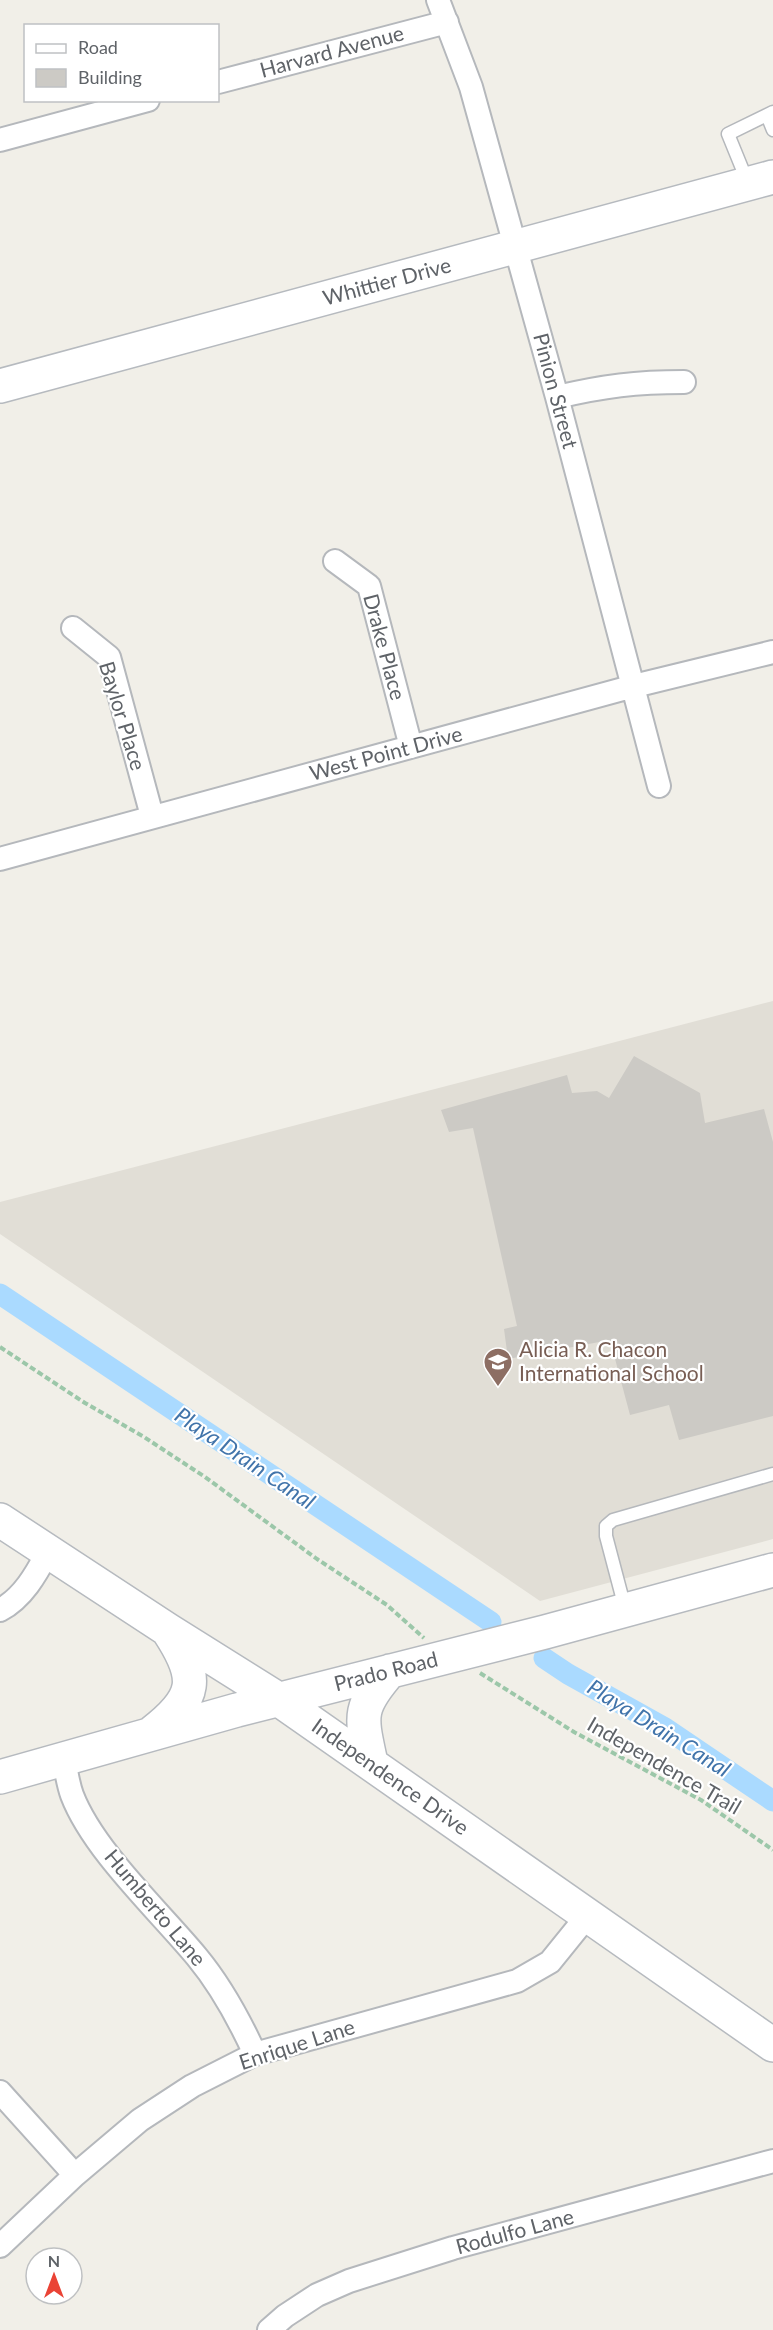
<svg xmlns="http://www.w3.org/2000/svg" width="773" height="2330" viewBox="0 0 773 2330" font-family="Lato,sans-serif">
	<rect width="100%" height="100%" fill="#f1efe8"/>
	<path fill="#e1ded6" d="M773,1001V1539L540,1601L0,1234V1202Z"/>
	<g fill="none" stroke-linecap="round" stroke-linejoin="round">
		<path stroke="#aadaff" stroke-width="21" d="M0,1294L491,1622
			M544,1658L568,1674L665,1728L773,1801"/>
	</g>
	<path fill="#cccac5" d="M634,1056L700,1093L705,1123L764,1109L773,1142V1416L679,1440L669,1405L630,1415L610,1340L508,1359L504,1329L517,1326L473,1128L449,1132L441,1110L567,1075L572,1093L597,1091L609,1098Z"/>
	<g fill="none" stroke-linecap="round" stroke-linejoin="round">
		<g stroke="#b5b8bc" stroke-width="15">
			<path id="lane" d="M767,115L773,130
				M748,183L728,134L773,112
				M625,1608L606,1536V1526L613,1520L773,1474"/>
		</g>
		<g stroke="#b5b8bc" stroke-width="26">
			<path id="street" d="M438,0L471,87L557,397L659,786
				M218,82L447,22
				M0,140L148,100
				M557,397C604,386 636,382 684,382
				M335,561L369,586L411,747
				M73,628L109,657L152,816
				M0,859L634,686L773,652
				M0,1610C23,1598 36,1574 48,1552
				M64,1759C66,1771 68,1784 72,1795C93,1850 158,1910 197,1957C221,1986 239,2019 255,2054
				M0,2092L75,2175
				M0,2246L75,2175L140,2120L192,2086L255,2054L517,1981L550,1962L588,1915
				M269,2330L285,2316L317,2295L349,2281L453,2248L773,2161"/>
		</g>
		<g stroke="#b6babf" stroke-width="36">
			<path id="secondary" d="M0,386L773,177
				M0,1520L168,1630L278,1699L773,2045
				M153,1732C198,1697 199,1678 169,1632
				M371,1763C361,1716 357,1709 390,1671
				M0,1777L237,1710L545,1632L773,1570"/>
		</g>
		<path stroke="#9cc7a9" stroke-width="4" stroke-dasharray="6 3" stroke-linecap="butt" d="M0,1347L85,1403L144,1437L205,1477L317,1559L387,1605L424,1638
			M480,1673L574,1732L701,1800L773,1850"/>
		<use href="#lane" stroke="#fff" stroke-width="12"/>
		<use href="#street" stroke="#fff" stroke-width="22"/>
		<use href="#secondary" stroke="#fff" stroke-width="33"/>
	</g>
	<defs>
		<g id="school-pin" transform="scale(1.5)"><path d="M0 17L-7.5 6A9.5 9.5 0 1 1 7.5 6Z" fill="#8d6e63" stroke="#fff"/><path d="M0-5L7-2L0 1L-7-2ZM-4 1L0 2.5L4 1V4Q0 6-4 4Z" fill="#fff"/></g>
	</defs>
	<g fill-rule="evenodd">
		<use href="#school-pin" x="498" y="1362"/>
	</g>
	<g text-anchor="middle" stroke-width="4.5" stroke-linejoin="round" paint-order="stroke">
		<g font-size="21" fill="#5f6368" stroke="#fff">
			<text transform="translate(332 52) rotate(-15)" y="7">Harvard Avenue</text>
			<text transform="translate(387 282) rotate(-15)" y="7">Whittier Drive</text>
			<text transform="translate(555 391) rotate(75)" y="7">Pinion Street</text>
			<text transform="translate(384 647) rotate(75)" y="7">Drake Place</text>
			<text transform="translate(122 716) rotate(73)" y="7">Baylor Place</text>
			<text transform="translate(386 754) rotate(-15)" y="7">West Point Drive</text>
			<text transform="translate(386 1672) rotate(-14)" y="7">Prado Road</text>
			<text transform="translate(664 1766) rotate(30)" y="7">Independence Trail</text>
			<text transform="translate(390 1777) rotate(35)" y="7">Independence Drive</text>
			<text transform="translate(155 1908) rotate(50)" y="7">Humberto Lane</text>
			<text transform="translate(297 2045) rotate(-18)" y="7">Enrique Lane</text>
			<text transform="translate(515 2232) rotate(-15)" y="7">Rodulfo Lane</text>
		</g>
		<g font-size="21" fill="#785e54" stroke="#fff" text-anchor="start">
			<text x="519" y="1357">Alicia R. Chacon<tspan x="519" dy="24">International School</tspan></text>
		</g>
		<g font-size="22" font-style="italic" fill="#4174aa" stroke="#fff">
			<text transform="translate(245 1458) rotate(34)" y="8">Playa Drain Canal</text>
			<text transform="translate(659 1728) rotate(32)" y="8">Playa Drain Canal</text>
		</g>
	</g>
	<rect x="24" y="24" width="195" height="78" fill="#ffffff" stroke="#bfc1c3" stroke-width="1.5"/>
	<rect x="36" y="44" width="30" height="9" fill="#ffffff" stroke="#bfc1c3" stroke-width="1.5"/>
	<text x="78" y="54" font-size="18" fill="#5f6368">Road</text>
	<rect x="36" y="69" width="30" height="18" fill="#cccac5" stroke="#bfc1c3" stroke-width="1.5"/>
	<text x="78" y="84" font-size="18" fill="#5f6368">Building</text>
	<g transform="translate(54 2276)"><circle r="28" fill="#ffffff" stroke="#bfc1c3" stroke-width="1.5"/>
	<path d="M0-4.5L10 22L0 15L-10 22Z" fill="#ea4335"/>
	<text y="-9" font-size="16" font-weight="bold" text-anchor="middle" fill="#5f6368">N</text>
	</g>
</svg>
